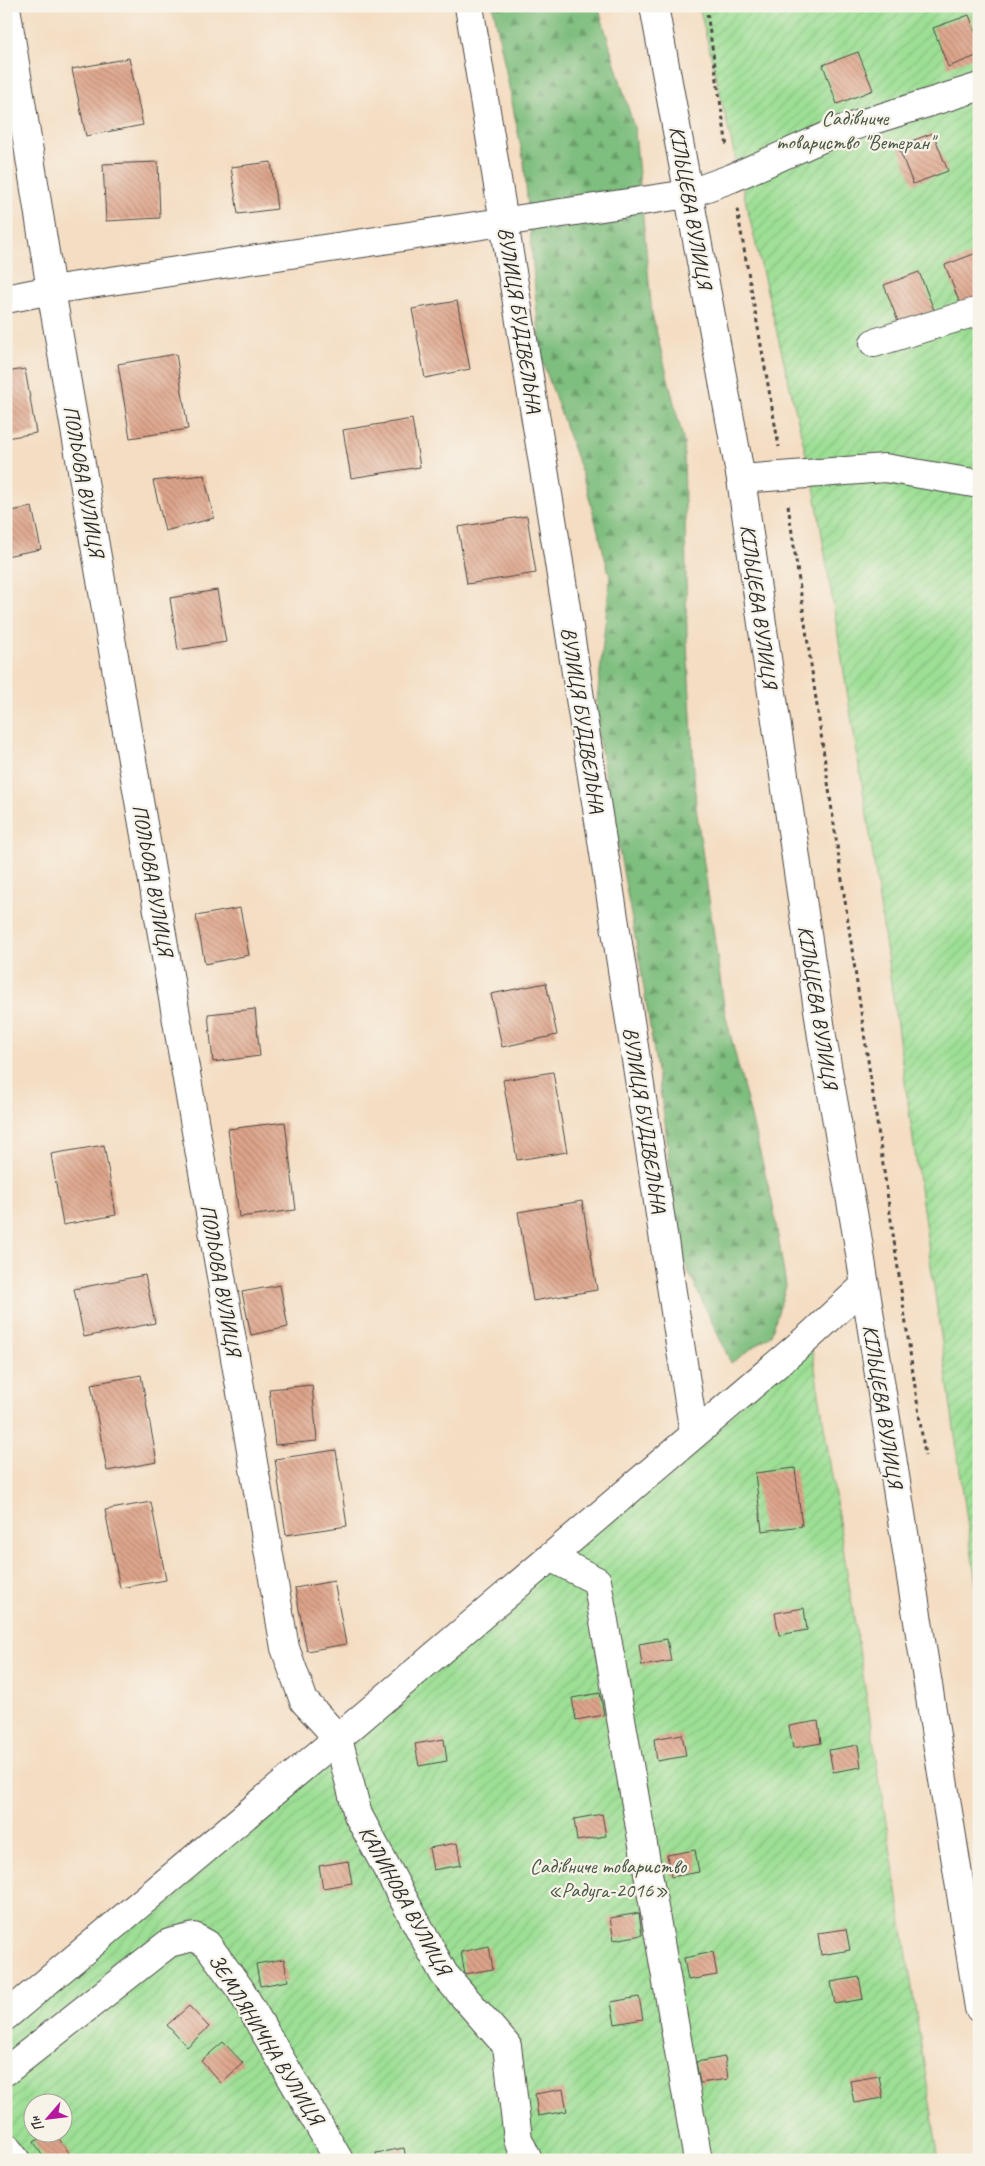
<svg xmlns="http://www.w3.org/2000/svg" width="985" height="2166" viewBox="0 0 985 2166" font-family="Caveat,sans-serif">
	<defs>
		<pattern id="forest-firs" width="22" height="20" patternUnits="userSpaceOnUse" patternTransform="scale(1.25)"><rect width="22" height="20" fill="#7ebe7e"/><path d="M5 1l3.5 6h-7zM16 11l3.5 6h-7z" fill="#679b67"/></pattern>
		<pattern id="garden-furrows" width="10" height="10" patternUnits="userSpaceOnUse" patternTransform="scale(1.25)"><rect width="10" height="10" fill="#9ddf95"/><path d="M-1 1l2-2M0 10L10 0M9 11l2-2" fill="none" stroke="#87c081"/></pattern>
		<pattern id="building-back-hatch" width="6" height="6" patternUnits="userSpaceOnUse" patternTransform="scale(1.25)"><rect width="6" height="6" fill="#dea48a"/><path d="M-1 5l2 2M0 0l6 6M5-1l2 2" fill="none" stroke="#b48671"/></pattern>
	</defs>
	<rect width="100%" height="100%" fill="#f7f3e8"/>
	<filter id="ink" filterUnits="userSpaceOnUse"><feTurbulence type="fractalNoise" baseFrequency=".02" numOctaves="2"/><feDisplacementMap in="SourceGraphic" scale="10" xChannelSelector="R" yChannelSelector="G"/><feConvolveMatrix kernelMatrix="1 2 1 2 8 2 1 2 1" color-interpolation-filters="sRGB"/></filter>
	<filter id="wash" filterUnits="userSpaceOnUse"><feTurbulence type="fractalNoise" baseFrequency=".0096" numOctaves="4" result="noise"/><feDisplacementMap in="SourceGraphic" scale="20" xChannelSelector="R" yChannelSelector="G"/><feGaussianBlur stdDeviation="1.12" result="paint"/><feColorMatrix in="noise" values="0 0 0 0 0 0 0 0 0 0 0 0 0 0 0 0 0 1.4 0 .05"/><feComposite in="paint" operator="in"/></filter>
	<g filter="url(#wash)">
		<rect width="100%" height="100%" fill="#f4ddc2"/>
		<path fill="url(#forest-firs)" stroke="#547454" d="M493,6H598L635,131L652,314L684,443L687,643L696,807L725,1013L773,1205L786,1286L771,1335L731,1363L678,1249L665,1122L640,964L595,719L610,577L586,485L541,357L524,163Z"/>
		<path fill="url(#garden-furrows)" stroke="#648560" fill-rule="evenodd" d="M699,6H979V1605L869,828L815,492Z
			M810,1336L939,2160H6V2016ZM32,2104H62V2134H32Z"/>
		<g id="blocks">
			<path fill="url(#building-back-hatch)" d="M969,15L979,42V55L948,67L933,28Z
				M858,52L873,90L837,104L823,65Z
				M129,58L143,125L86,136L72,69Z
				M933,133L948,171L913,184L898,146Z
				M158,162L160,218L106,221L103,164Z
				M271,162L277,209L238,214L231,167Z
				M979,252V297L960,304L945,265Z
				M919,272L934,310L899,324L884,285Z
				M457,301L470,369L425,378L412,309Z
				M176,354L188,429L130,438L118,364Z
				M25,369L36,433L6,438V372Z
				M412,419L420,467L351,478L343,430Z
				M204,475L214,518L165,531L153,481Z
				M32,507L41,549L6,556V512Z
				M527,516L536,573L467,584L458,527Z
				M217,590L226,642L178,650L170,598Z
				M240,908L249,955L205,964L196,916Z
				M546,983L557,1035L502,1047L491,994Z
				M255,1009L260,1056L213,1062L208,1014Z
				M553,1072L567,1152L517,1160L503,1080Z
				M285,1122L296,1210L239,1217L228,1129Z
				M104,1145L116,1215L63,1225L51,1154Z
				M582,1201L597,1290L533,1301L518,1212Z
				M145,1275L155,1323L84,1337L74,1289Z
				M280,1285L288,1327L251,1335L242,1292Z
				M141,1375L157,1462L107,1471L91,1384Z
				M312,1385L317,1441L275,1445L269,1389Z
				M336,1450L347,1526L286,1535L275,1459Z
				M795,1468L802,1526L762,1531L755,1473Z
				M151,1502L166,1580L120,1588L105,1510Z
				M334,1581L346,1644L307,1651L295,1588Z
				M804,1608L807,1630L779,1635L775,1613Z
				M667,1639L671,1661L642,1666L639,1644Z
				M600,1693L604,1715L576,1720L572,1698Z
				M818,1721L821,1743L793,1748L789,1726Z
				M682,1734L686,1756L657,1761L654,1739Z
				M444,1739L447,1761L419,1766L415,1744Z
				M858,1745L861,1767L833,1772L829,1750Z
				M602,1814L606,1836L577,1841L574,1819Z
				M457,1843L461,1865L433,1870L429,1848Z
				M695,1850L699,1872L671,1877L667,1855Z
				M348,1861L352,1883L323,1888L319,1866Z
				M639,1913L642,1935L614,1940L610,1918Z
				M846,1929L850,1950L821,1955L818,1933Z
				M489,1946L493,1969L465,1974L461,1952Z
				M713,1952L717,1975L688,1980L684,1958Z
				M284,1959L288,1981L260,1986L256,1964Z
				M859,1977L863,1999L835,2004L831,1982Z
				M639,1997L643,2019L615,2024L611,2002Z
				M189,2006L209,2027L187,2047L167,2025Z
				M223,2042L243,2063L221,2083L201,2061Z
				M725,2057L728,2079L700,2083L696,2062Z
				M879,2076L883,2098L854,2103L850,2081Z
				M563,2089L567,2111L538,2116L535,2094Z
				M48,2134H56L71,2156L65,2160H45L34,2142Z
				M404,2148L406,2160H377L376,2153Z"/>
		</g>
	</g>
	<g filter="url(#ink)">
		<use href="#blocks" fill-opacity="0" stroke="#494642" stroke-width="1"/>
		<g fill="none" stroke-linecap="round" stroke-linejoin="round">
			<g stroke="#494642" stroke-width="30">
				<path id="minor" d="M469,6L557,550L694,1434
					M6,7L51,290L285,1648L304,1701L338,1738L358,1815L444,1974L507,2046L518,2139L528,2160
					M6,299L51,290L688,194L732,178L838,131L979,87
					M874,343L979,311
					M741,479L885,468L979,484
					M550,1557L597,1581L698,2160
					M6,2016L338,1738L810,1336L864,1286
					M6,2071L169,1943L194,1937L207,1944L240,1989L339,2160
					M6,2147L16,2160"/>
			</g>
			<g stroke="#494642" stroke-width="30">
				<path id="major" d="M654,6L741,479L822,1037L857,1235L979,2008"/>
			</g>
			<path stroke="#494642" stroke-width="3" stroke-dasharray="4 4" stroke-linecap="butt" d="M706,6L727,147
				M737,209L779,447
				M788,505L925,1456"/>
			<use href="#minor" stroke="#fff" stroke-width="28"/>
			<use href="#major" stroke="#fff" stroke-width="28"/>
		</g>
	</g>
	<g text-anchor="middle" stroke-width="4.5" stroke-linejoin="round" paint-order="stroke">
		<g font-size="21" fill="#485846" stroke="#f7f3e8">
			<text x="855" y="125">Садівниче<tspan x="855" dy="24">товариство "Ветеран"</tspan></text>
			<text x="608" y="1873">Садівниче товариство<tspan x="608" dy="24">«Радуга-2016»</tspan></text>
		</g>
		<g font-size="21" fill="#2b2b2b" stroke="#f7f3e8">
			<text transform="translate(691 207) rotate(80)" y="7">КІЛЬЦЕВА ВУЛИЦЯ</text>
			<text transform="translate(520 320) rotate(81)" y="7">ВУЛИЦЯ БУДІВЕЛЬНА</text>
			<text transform="translate(84 481) rotate(80)" y="7">ПОЛЬОВА ВУЛИЦЯ</text>
			<text transform="translate(759 606) rotate(82)" y="7">КІЛЬЦЕВА ВУЛИЦЯ</text>
			<text transform="translate(583 720) rotate(81)" y="7">ВУЛИЦЯ БУДІВЕЛЬНА</text>
			<text transform="translate(153 880) rotate(80)" y="7">ПОЛЬОВА ВУЛИЦЯ</text>
			<text transform="translate(818 1007) rotate(81)" y="7">КІЛЬЦЕВА ВУЛИЦЯ</text>
			<text transform="translate(645 1120) rotate(81)" y="7">ВУЛИЦЯ БУДІВЕЛЬНА</text>
			<text transform="translate(221 1280) rotate(80)" y="7">ПОЛЬОВА ВУЛИЦЯ</text>
			<text transform="translate(883 1406) rotate(81)" y="7">КІЛЬЦЕВА ВУЛИЦЯ</text>
			<text transform="translate(405 1900) rotate(61)" y="7">КАЛИНОВА ВУЛИЦЯ</text>
			<text transform="translate(266 2039) rotate(58)" y="7">ЗЕМЛЯНИЧНА ВУЛИЦЯ</text>
		</g>
	</g>
	<rect width="985" height="2166" fill="none" stroke="#f7f3e8" stroke-width="25"/>
	<g transform="translate(48 2118) rotate(242)"><circle r="24" fill="#f7f3e8" stroke="#a5a39c"/>
	<path d="M0-4L9 19L0 12L-9 19Z" fill="#b5179e"/>
	<text y="-8" font-size="14" font-weight="bold" text-anchor="middle" fill="#2b2b2b">Пн</text>
	</g>
</svg>
